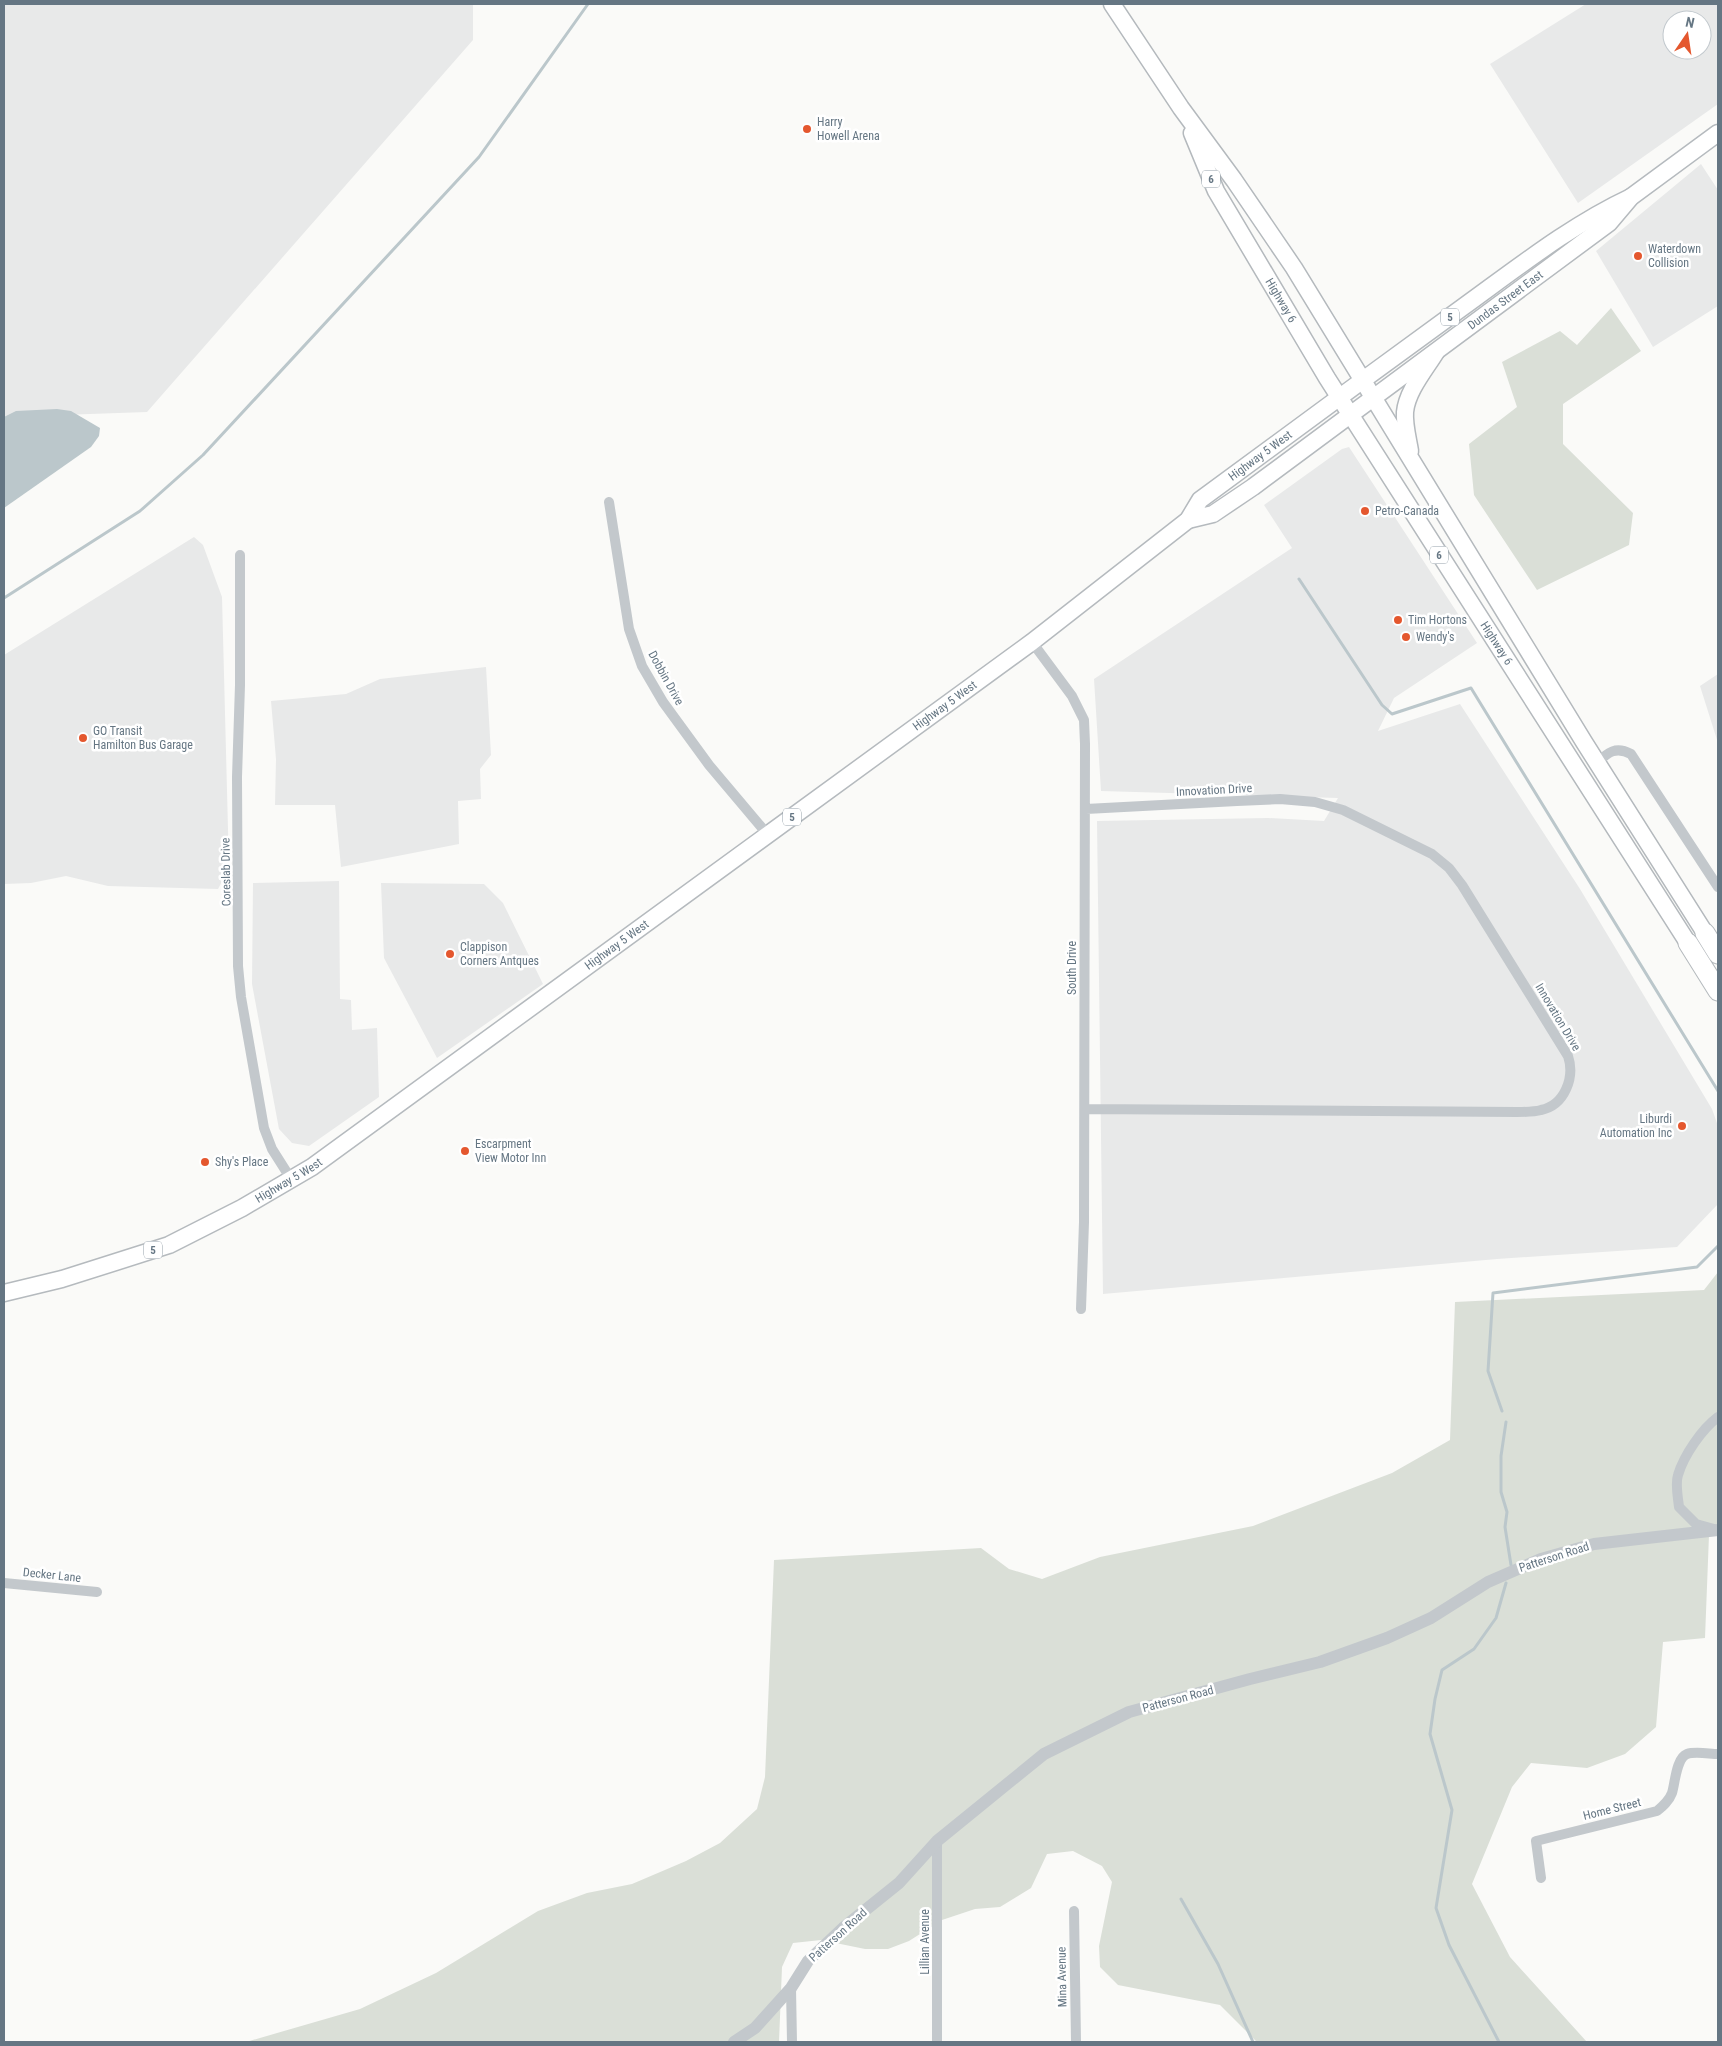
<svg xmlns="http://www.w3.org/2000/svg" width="1722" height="2046" viewBox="0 0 1722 2046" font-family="'Roboto Condensed',sans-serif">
	<rect width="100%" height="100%" fill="#fafaf8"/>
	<path fill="#e8e9e9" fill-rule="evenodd" d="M4,4H473V40L147,412L4,417Z
		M1586,4H1718V104L1578,203L1490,64ZM1672,20H1702V50H1672Z
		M1701,164L1718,190V306L1653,347L1596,251Z
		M1349,447L1477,643L1394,698L1378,731L1460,704L1580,889L1712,1109L1718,1126V1204L1677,1247L1497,1259L1103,1294L1097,821L1268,818L1324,821L1338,798L1101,791L1094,679L1292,548L1264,505L1342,449Z
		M194,537L203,545L222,597L229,868L218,889L108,886L66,876L31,883L4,884V655Z
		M486,667L491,755L480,769L481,799L458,801L459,844L341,867L335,805H275L276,759L271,701L346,694L380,679Z
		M1718,674V743L1700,686Z
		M339,881L340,999L351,1000L352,1030L377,1028L379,1097L309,1146L292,1143L279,1129L252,984L253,883Z
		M381,883L484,884L503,903L543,984L437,1058L384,958Z"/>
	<path fill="#dadfd7" d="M1611,308L1641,351L1563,404V444L1633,513L1629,545L1537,590L1474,495L1469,444L1517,407L1502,362L1560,331L1577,345Z
		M1718,1272V1533L1709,1535L1705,1638L1663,1642L1656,1727L1625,1754L1587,1768L1531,1763L1512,1787L1472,1884L1510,1957L1587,2042H1257L1220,2005L1118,1985L1100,1967L1099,1946L1112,1882L1102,1866L1073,1851L1047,1854L1031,1888L1000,1907L975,1909L942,1920L909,1941L888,1949H865L821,1940L793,1943L782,1967L779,2042H246L360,2009L436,1973L538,1911L587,1893L632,1884L686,1861L720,1843L757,1809L765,1777L774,1560L981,1548L1009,1569L1042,1579L1100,1557L1253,1526L1392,1473L1450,1440L1455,1302L1704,1290Z"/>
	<path fill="#bbc7cb" d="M57,409L71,411L100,428L99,436L91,447L4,508V417L16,411Z"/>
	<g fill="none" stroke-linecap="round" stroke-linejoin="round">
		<path stroke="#bbc7cb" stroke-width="3" d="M1299,579L1382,705L1392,714L1471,688L1718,1091
			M4,598L140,511L203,455L479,157L588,4
			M1502,1411L1488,1371L1493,1293L1697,1267L1718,1246
			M1506,1422L1501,1456V1492L1507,1512L1505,1527L1511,1565
			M1181,1899L1218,1964L1253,2042
			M1499,2042L1449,1945L1436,1908L1452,1810L1430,1734L1435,1699L1442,1670L1474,1649L1496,1618L1506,1583"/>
		<g stroke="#b5babe" stroke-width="19">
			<g id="primary">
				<path id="s1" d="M1188,520L1213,514L1253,487L1609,223L1631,197L1718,133"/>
				<path id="s2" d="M4,1293L62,1279L169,1245L242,1208L312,1167L1032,642L1188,520L1200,500C1288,435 1375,371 1463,307C1517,268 1571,225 1631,197"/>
			</g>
		</g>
		<g stroke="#b4b9bd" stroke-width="19">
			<g id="trunk">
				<path d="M1112,4L1181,108L1234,180L1294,268L1584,742L1705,933"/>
				<path id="s3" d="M1192,133L1216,191L1327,378L1688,943"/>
				<path d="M1410,451C1408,439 1404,424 1405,412C1407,391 1425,370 1436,352"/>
			</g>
		</g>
		<g stroke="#b4b9bd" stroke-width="21">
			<path id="motorway" d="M1705,933L1718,954
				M1688,943L1718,991"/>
		</g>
		<path stroke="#c3c8cc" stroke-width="10" d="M609,502L629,629L642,666L663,702L709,765L768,835
			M240,555V685L237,777L238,966L241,997L264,1128L272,1149L291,1179
			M1032,642L1072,696L1084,720L1085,744L1084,1222L1081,1309
			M1597,763C1608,752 1616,746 1631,754L1718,887
			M1085,1109L1517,1112C1525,1112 1534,1112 1541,1110C1565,1105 1575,1077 1568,1056L1462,885L1449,868L1432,854L1343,810L1315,802L1280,799L1237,801L1086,809
			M1714,1529L1696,1524L1679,1507C1678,1497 1675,1484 1678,1475C1684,1455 1702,1429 1718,1417
			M4,1583L97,1592
			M937,1841V2042
			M1541,1878L1536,1841L1657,1811C1663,1806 1669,1801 1672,1793C1675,1784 1676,1758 1687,1754C1695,1751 1710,1754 1718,1754
			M1074,1911L1076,2042
			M791,1988L792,2042"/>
		<path stroke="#c3c8cc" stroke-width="12" d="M734,2042L755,2028L791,1988L808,1961L843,1928L899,1883L937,1841L1044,1754L1129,1712L1250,1679L1320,1662L1387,1638L1431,1618L1488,1582L1541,1559L1594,1544L1718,1530"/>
		<use href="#primary" stroke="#fff" stroke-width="16"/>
		<use href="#trunk" stroke="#fff" stroke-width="16"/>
		<use href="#motorway" stroke="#fff" stroke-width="19"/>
	</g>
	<g fill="#e4572e" stroke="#fff" stroke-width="2">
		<circle cx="807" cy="129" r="5"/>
		<circle cx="1638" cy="256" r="5"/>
		<circle cx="1365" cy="511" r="5"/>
		<circle cx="1398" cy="620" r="5"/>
		<circle cx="1406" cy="637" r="5"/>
		<circle cx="83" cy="738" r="5"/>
		<circle cx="450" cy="954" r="5"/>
		<circle cx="1682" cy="1126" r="5"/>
		<circle cx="465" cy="1151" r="5"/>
		<circle cx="205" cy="1162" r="5"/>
	</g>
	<g text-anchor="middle" stroke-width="5" stroke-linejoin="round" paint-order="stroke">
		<g fill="#fff" stroke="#939fa8" stroke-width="1">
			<rect x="1202" y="170.5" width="18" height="17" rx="4"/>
			<rect x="1441" y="308.5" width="18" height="17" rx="4"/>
			<rect x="1430" y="546.5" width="18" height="17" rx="4"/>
			<rect x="783" y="808.5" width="18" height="17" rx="4"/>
			<rect x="144" y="1241.5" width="18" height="17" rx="4"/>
		</g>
		<g font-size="11" font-weight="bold" fill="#657683">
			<text x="1211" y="183">6</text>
			<text x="1450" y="321">5</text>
			<text x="1439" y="559">6</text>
			<text x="792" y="821">5</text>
			<text x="153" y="1254">5</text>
		</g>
		<g font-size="12" fill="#657683" stroke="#fff" text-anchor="start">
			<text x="817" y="126">Harry<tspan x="817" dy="14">Howell Arena</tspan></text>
			<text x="1648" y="253">Waterdown<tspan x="1648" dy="14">Collision</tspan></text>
			<text x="1375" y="515">Petro-Canada</text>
			<text x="1408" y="624">Tim Hortons</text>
			<text x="1416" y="641">Wendy's</text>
			<text x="93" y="735">GO Transit<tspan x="93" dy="14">Hamilton Bus Garage</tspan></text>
			<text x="460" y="951">Clappison<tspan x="460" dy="14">Corners Antques</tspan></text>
			<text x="1672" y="1123" text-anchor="end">Liburdi<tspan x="1672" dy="14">Automation Inc</tspan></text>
			<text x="475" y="1148">Escarpment<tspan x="475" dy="14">View Motor Inn</tspan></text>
			<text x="215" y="1166">Shy's Place</text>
		</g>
		<g font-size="12" fill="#657683" stroke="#fff">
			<text dy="4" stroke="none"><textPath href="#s3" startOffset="190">Highway 6</textPath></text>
			<text dy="4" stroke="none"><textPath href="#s1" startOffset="388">Dundas Street East</textPath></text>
			<text dy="4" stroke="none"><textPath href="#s2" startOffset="1522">Highway 5 West</textPath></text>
			<text dy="4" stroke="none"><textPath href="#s3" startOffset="595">Highway 6</textPath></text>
			<text transform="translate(666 678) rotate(61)" y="4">Dobbin Drive</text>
			<text dy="4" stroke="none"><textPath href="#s2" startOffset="1118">Highway 5 West</textPath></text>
			<text transform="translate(1214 790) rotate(-3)" y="4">Innovation Drive</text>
			<text transform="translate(226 872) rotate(-91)" y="4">Coreslab Drive</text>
			<text dy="4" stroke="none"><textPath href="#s2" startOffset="712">Highway 5 West</textPath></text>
			<text transform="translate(1072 968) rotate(-90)" y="4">South Drive</text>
			<text transform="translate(1558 1017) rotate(59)" y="4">Innovation Drive</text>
			<text dy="4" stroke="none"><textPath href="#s2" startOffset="308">Highway 5 West</textPath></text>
			<text transform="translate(1554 1557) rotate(-18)" y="4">Patterson Road</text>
			<text transform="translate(52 1575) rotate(6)" y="4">Decker Lane</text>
			<text transform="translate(1178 1699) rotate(-15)" y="4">Patterson Road</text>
			<text transform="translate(1612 1809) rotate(-14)" y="4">Home Street</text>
			<text transform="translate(838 1935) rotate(-42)" y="4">Patterson Road</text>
			<text transform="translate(925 1942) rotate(-90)" y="4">Lillian Avenue</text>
			<text transform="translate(1062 1977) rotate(-91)" y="4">Mina Avenue</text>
		</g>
	</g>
	<rect width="1722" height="2046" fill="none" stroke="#657683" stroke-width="10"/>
	<g transform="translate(1687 35) rotate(13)"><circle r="24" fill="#ffffff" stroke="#c1c8cd"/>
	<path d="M0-4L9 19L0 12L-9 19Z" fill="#e4572e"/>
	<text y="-8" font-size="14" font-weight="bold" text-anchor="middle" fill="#657683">N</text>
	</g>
</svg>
